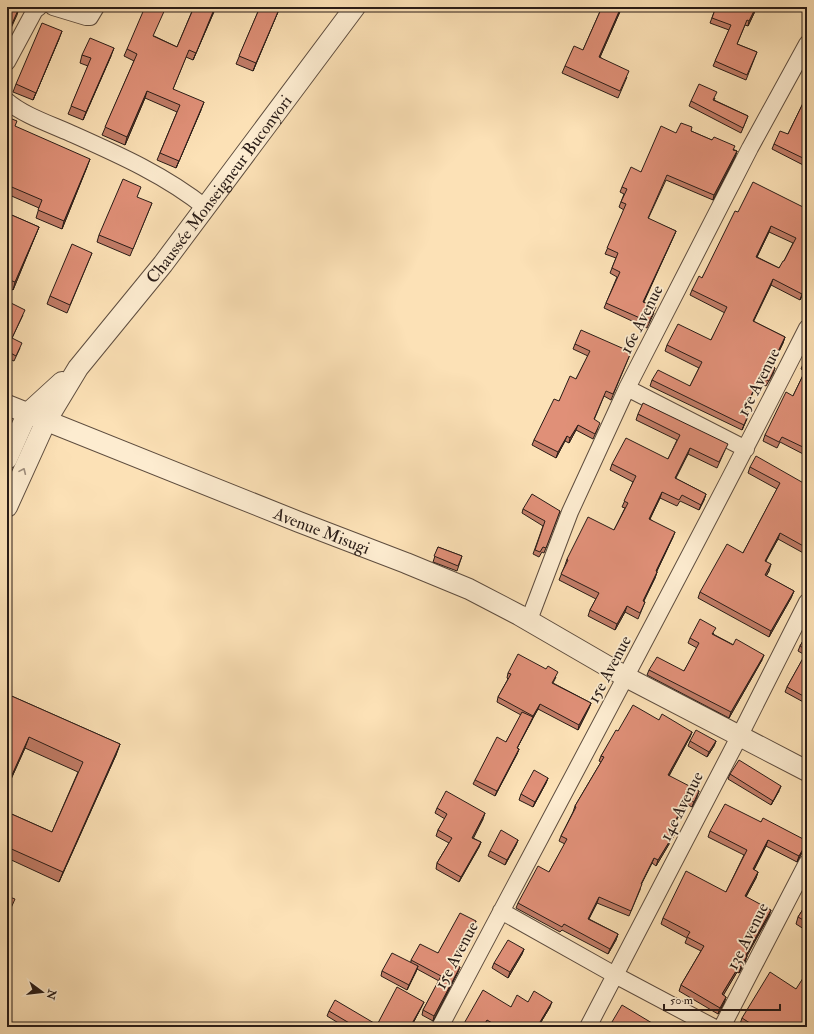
<svg xmlns="http://www.w3.org/2000/svg" width="814" height="1034" viewBox="0 0 814 1034" font-family="'IM FELL Double Pica',serif">
	<rect width="100%" height="100%" fill="#fce1b6"/>
	<filter id="stains"><feTurbulence type="fractalNoise" baseFrequency=".005" numOctaves="4"/><feColorMatrix values="0 0 0 0 .2 0 0 0 0 .09 0 0 0 0 .02 0 0 0 .5 -.17"/></filter>
	<radialGradient id="worn" r=".72"><stop offset=".6" stop-color="#630" stop-opacity="0"/><stop offset="1" stop-color="#630" stop-opacity=".3"/></radialGradient>
	<g fill="none" stroke-linecap="round" stroke-linejoin="round">
		<g stroke="#5e4d3f" stroke-width="18">
			<path id="minor" d="M53,7L86,17H90L96,7
				M7,62L35,10L39,7
				M7,101C23,115 50,124 70,133C117,154 165,175 206,208
				M627,388L746,449
				M529,620L570,512L627,388L750,148L807,44
				M501,911L615,975L713,1027
				M440,1027C563,794 688,563 807,328
				M588,1027L740,735L807,602
				M722,1027L807,863"/>
		</g>
		<g stroke="#5e4d3f" stroke-width="22">
			<g id="tertiary">
				<path id="s1" d="M7,405L299,522L406,563L469,589L519,615L626,677L807,771"/>
				<path d="M7,459L27,414L62,382"/>
				<path id="s2" d="M7,507L46,421L78,368L163,264L355,7"/>
			</g>
		</g>
		<use href="#minor" stroke="#fdecd0" stroke-width="16"/>
		<use href="#tertiary" stroke="#fdecd0" stroke-width="20"/>
	</g>
	<path fill="#c17c67" stroke="#291c17" fill-rule="evenodd" d="M189,7H216L193,60L186,57L173,89L201,110L176,168L157,160L177,112L145,98L125,145L102,135L134,61L124,56L127,49L154,36L177,47L193,9Z
		M260,7H280L253,71L236,64Z
		M602,7H622L600,57L627,77L618,98L562,73L565,66L583,50Z
		M716,7H757L748,26L745,25L737,44L757,52L746,80L713,66L729,30L710,23Z
		M59,39L33,100L13,92L16,84Z
		M82,55L111,56L83,120L68,114L88,66L80,63Z
		M807,95V167L772,149L774,144L788,134Z
		M715,98L714,100L748,116L741,133L689,106L691,101Z
		M7,117L15,127L87,167L62,229L36,218L39,208L7,194Z
		M691,131L737,151L735,157L713,200L666,180L648,219L676,231L644,302L654,313L647,328L604,308L617,277L610,273L616,258L605,254L624,210L619,207L624,194L620,192L622,187L641,172L676,133Z
		M152,203L130,256L97,242L99,235Z
		M807,209V286L800,300L771,285L753,321L785,337L783,343L772,366L775,368L773,374L766,386L758,382L744,410L749,413L742,430L650,386L652,380L690,386L699,368L665,351L667,345L711,340L725,313L690,295L692,290L702,278L738,212ZM769,232L793,243L784,261L779,268L757,257Z
		M7,213L39,227L13,290L7,287Z
		M92,253L67,313L47,304L50,296Z
		M7,301L23,315L12,338L20,348L14,361L7,358Z
		M575,344L631,352L611,400L604,396L594,420L598,428L593,439L576,430L569,443L565,441L556,458L532,445L534,440L559,401L576,379L588,356L573,349Z
		M807,354V456L780,442L777,448L763,441L765,435L793,396L805,371L801,369Z
		M638,414L725,450L717,468L688,454L675,478L706,494L704,500L699,510L680,501L677,506L660,498L650,519L673,537L657,571V572L655,578L644,601L645,602L638,619L625,612L615,630L588,616L590,610L596,599L559,580L565,565L567,559L614,530L625,508L622,507L633,482L610,470L612,464L668,459L677,440L636,420Z
		M750,467L807,485V555L778,539L766,561L769,571L766,576L794,591L791,598L769,637L698,598L700,592L743,553L777,489L748,473Z
		M523,509L560,511L544,553L542,552L539,557L533,554L543,526L522,513Z
		M438,547L462,556L457,571L433,562Z
		M714,633L713,634L762,660L729,718L647,675L649,670L684,671L697,648L688,643L690,638Z
		M807,634V704L785,692L787,687L805,655L798,651L800,646Z
		M508,673L556,677L553,683L591,703L589,708L578,730L538,709L517,748L519,749L517,754L495,796L473,784L475,780L506,742L521,715L497,702L498,697L508,679L507,678Z
		M7,694L120,744L116,755L59,882L7,858V812L52,832L78,772L25,748L7,788Z
		M659,720L692,732L690,737L669,776L697,797L692,807L686,804L673,826L677,829L675,834L656,866L652,863L641,884L640,890L629,916L597,903L589,919L618,934L616,940L608,954L562,930L560,932L516,908L518,903L549,872L565,844L559,841L561,836L573,812L575,806L601,762L599,761L601,756L618,731Z
		M690,741H716L714,746L707,757L688,746Z
		M730,774L779,791L771,805L728,779Z
		M548,778L546,783L533,807L519,800L521,794Z
		M437,808L483,819L473,838L481,842L479,847L459,882L436,869L437,863L449,843L436,836L438,830L445,819L435,813Z
		M761,822L807,842L805,847L797,862L766,846L754,870L758,872L756,878L746,897L769,916L747,956L745,962L739,973L737,972L723,995L726,997L724,1003L718,1014L679,991L681,985L701,951L685,943L687,938L661,924L663,918L726,892L744,855L708,837L710,831Z
		M518,840L516,845L505,865L488,856L490,851Z
		M807,903V931L796,924L798,917Z
		M474,926L454,964L458,972L433,1021L422,1015L423,1010L439,981L417,969L407,990L381,976L382,971L411,962V960L438,953Z
		M524,949L522,954L508,978L492,968L494,963Z
		M796,989L807,1027H745L740,1024L742,1018Z
		M528,1002L550,1007L538,1027H488L485,1025V1027H462L511,1007Z
		M422,1006L411,1027H376L378,1023Z
		M329,1011L372,1027H345L327,1016Z"/>
	<path fill="#9d6554" stroke="#291c17" d="M215,7H216L193,60L196,53Z
		M280,7L253,71L256,63Z
		M621,7H622L597,64L599,57Z
		M756,7H757L748,26L749,21Z
		M19,8L17,15L7,37V35Z
		M62,31L59,39L33,100L36,93Z
		M114,48L111,56L83,120L86,112Z
		M147,91L145,98L125,145L127,137Z
		M204,102L201,110L176,168L179,161Z
		M737,151L735,157L713,200L714,195Z
		M90,159L87,167L62,229L64,221Z
		M771,226L769,232L754,263L756,257Z
		M39,227L36,234L13,290L15,282Z
		M676,231L674,236L641,307L643,302Z
		M773,279L771,285L751,327L753,321Z
		M807,284V286L800,300L802,294Z
		M785,337L783,343L769,372L771,366Z
		M760,377L758,382L742,416L744,410Z
		M749,413L747,419L742,430L744,425Z
		M578,425L576,430L569,443L570,438Z
		M567,436L565,441L556,458L558,452Z
		M690,448L688,454L673,484L675,478Z
		M662,492L660,498L647,525L649,519Z
		M706,494L704,500L699,510L701,505Z
		M675,532L673,537L654,577L656,571Z
		M780,533L778,539L762,567L765,561Z
		M771,564L769,571L763,582L765,575Z
		M657,572L655,578L641,606L643,601Z
		M794,591L791,598L769,637L771,631Z
		M627,606L625,612L615,630L617,624Z
		M764,655L762,660L729,718L731,712Z
		M591,703L589,708L578,730L579,725Z
		M540,704L538,709L531,721L533,716Z
		M533,717L531,722L515,752L517,748Z
		M692,732L690,737L666,781L668,775Z
		M29,737L25,748L7,788V786Z
		M716,741L714,746L707,757L709,752Z
		M120,744L116,755L59,882L63,872Z
		M519,749L517,754L495,796L497,791Z
		M548,778L546,783L533,807L535,802Z
		M781,786L779,791L771,805L773,801Z
		M699,791L697,797L692,807L694,802Z
		M688,799L686,804L670,831L672,826Z
		M485,813L483,819L471,843L472,838Z
		M677,829L675,834L656,866L658,860Z
		M518,840L516,845L505,865L507,860Z
		M768,840L766,846L751,875L753,869Z
		M481,842L479,847L459,882L461,877Z
		M807,842L805,847L797,862L799,856Z
		M654,858L652,863L639,889L641,884Z
		M758,872L756,878L743,902L745,896Z
		M599,897L597,903L586,924L588,919Z
		M771,910L769,916L743,961L746,955Z
		M476,921L474,926L452,968L454,964Z
		M618,934L616,940L608,954L610,949Z
		M524,949L522,954L508,978L510,972Z
		M747,956L745,962L739,973L741,967Z
		M418,966L416,972L407,990L409,985Z
		M739,966L737,972L720,1001L722,994Z
		M460,967L458,972L433,1021L434,1016Z
		M726,997L724,1003L718,1014L720,1008Z
		M424,1002L422,1006L411,1027H410Z
		M552,1002L550,1007L538,1027H537Z"/>
	<path fill="#e09078" stroke="#291c17" fill-rule="evenodd" d="M7,7H16L19,8L7,35Z
		M145,7H166L153,36L177,47L194,7H215L196,53L189,50L173,89L204,102L179,161L160,153L180,105L147,91L127,137L105,127L137,54L127,49Z
		M260,7H280L256,63L239,56Z
		M602,7H621L599,57L629,71L620,91L565,66L574,46L583,50Z
		M716,7H756L749,21L747,20L737,44L757,52L747,75L715,61L731,25L712,18Z
		M42,23L62,31L36,93L16,84Z
		M90,38L114,48L86,112L71,106L91,58L82,55Z
		M699,84L717,92L713,100L748,116L743,128L691,101Z
		M807,95V160L774,144L780,131L788,134Z
		M7,117L17,121L15,126L90,159L64,221L38,210L42,200L7,185Z
		M681,123L692,127L691,131L712,140L714,137L735,146L733,150L737,151L714,195L667,175L648,218L676,231L643,302L656,307L649,322L606,303L620,272L612,268L618,253L607,248L626,204L621,202L627,189L622,187L631,167L641,172L661,126L676,133Z
		M123,179L141,187L137,197L152,203L133,249L99,235Z
		M753,182L807,209V284L802,294L773,279L753,321L785,337L771,366L775,368L769,381L760,377L744,410L749,413L744,425L652,380L658,370L690,386L702,362L667,345L678,324L711,340L727,307L692,290L699,276L702,278L735,211L738,212ZM771,226L796,238L784,261H783L779,268L756,257Z
		M7,213L39,227L15,282L7,279Z
		M72,244L92,253L70,305L50,296Z
		M7,301L25,310L12,338L22,343L16,356L7,351Z
		M581,330L631,352L613,394L606,391L594,419L600,423L595,434L578,425L570,438L567,436L558,452L534,440L554,399L559,401L570,376L576,379L590,351L575,344Z
		M807,354V365L803,363Z
		M807,367V449L782,437L779,442L765,435L786,392L793,396Z
		M643,403L728,444L719,462L690,448L675,478L706,494L701,505L682,495L679,500L662,492L649,519L675,532L656,571L657,572L643,601L645,602L640,613L627,606L617,624L590,610L599,593L561,574L568,560L567,559L588,517L614,530L628,503L624,501L636,476L612,464L626,438L668,459L680,435L638,414Z
		M756,456L807,485V500L806,502H807V548L780,533L765,561L771,564L765,575L794,591L771,631L700,592L727,544L743,553L780,483L750,467Z
		M532,494L560,511L546,548L543,547L540,552L535,550L545,521L523,509Z
		M438,547L462,556L458,566L434,556Z
		M700,619L716,628L712,634L733,645L736,639L764,655L731,712L649,670L657,657L684,671L699,643L690,638Z
		M807,634V650L800,646Z
		M807,651V698L787,687Z
		M518,654L546,669L548,666L558,672L552,683L591,703L579,725L540,704L533,716L498,697L511,674L508,673Z
		M7,694L120,744L63,872L7,847V812L52,832L83,762L29,737L7,786Z
		M633,705L659,720L662,714L692,732L668,775L699,791L694,802L688,799L672,826L677,829L658,860L654,858L641,884H642L631,911L599,897L588,919L618,934L610,949L564,924L562,927L518,903L538,866L549,872L567,839L561,836L576,807L575,806L604,757L601,756L616,730L618,731Z
		M522,712L533,717L517,748L519,749L497,791L475,780L497,737L506,742Z
		M696,730L716,741L709,752L690,741Z
		M739,760L781,786L773,801L730,774Z
		M534,770L548,778L535,802L521,794Z
		M446,791L485,813L472,838L481,842L461,877L437,863L452,838L438,830L447,814L437,808Z
		M725,804L761,822L763,818L807,841V842L799,856L768,840L753,869L758,872L745,896L771,910L746,955L747,956L741,967L739,966L722,994L726,997L720,1008L681,985L704,946L687,937L690,932L663,918L686,871L726,892L747,850L710,831Z
		M501,830L518,840L507,860L490,851Z
		M7,896L15,899L7,917Z
		M807,903V922L798,917Z
		M460,913L476,921L454,964L460,967L434,1016L423,1010L441,976L411,960L420,944L438,953Z
		M508,940L524,949L510,972L494,963Z
		M392,953L418,966L409,985L382,971Z
		M770,972L796,989L807,972V1027H756L742,1018Z
		M397,987L424,1002L410,1027H384L378,1023Z
		M483,990L511,1007L517,995L528,1002L534,991L552,1002L537,1027H499L487,1020L483,1027H462Z
		M335,1000L374,1023L371,1027H356L329,1011Z
		M622,1005L657,1026V1027H609Z"/>
	<defs><path id="oneway-chevron" d="M-2-3.5L2.5 0L-2 3.5" fill="none" stroke-width="1.6" stroke-linecap="round" stroke-linejoin="round"/></defs>
	<use stroke="#9e8e7d" href="#oneway-chevron" transform="translate(23 471) rotate(-66)"/>
	<g text-anchor="middle" stroke-width="3.5" stroke-linejoin="round" paint-order="stroke">
		<g font-size="17" fill="#291c17" stroke="#fdecd0">
			<text dy="6" stroke="none"><textPath href="#s2" startOffset="384">Chaussée Monseigneur Buconyori</textPath></text>
			<text transform="translate(641 319) rotate(-63)" y="6">16e Avenue</text>
			<text transform="translate(758 382) rotate(-63)" y="6">15e Avenue</text>
			<text dy="6" stroke="none"><textPath href="#s1" startOffset="339">Avenue Misugi</textPath></text>
			<text transform="translate(609 669) rotate(-62)" y="6">15e Avenue</text>
			<text transform="translate(681 806) rotate(-63)" y="6">14e Avenue</text>
			<text transform="translate(747 936) rotate(-63)" y="6">13e Avenue</text>
			<text transform="translate(456 955) rotate(-62)" y="6">15e Avenue</text>
		</g>
	</g>
	<rect width="814" height="1034" fill="none" stroke="#fce1b6" stroke-width="24"/>
	<rect x="8" y="8" width="798" height="1018" fill="none" stroke="#291c17" stroke-width="2"/>
	<rect x="12" y="12" width="790" height="1010" fill="none" stroke="#291c17"/>
	<g transform="translate(42 992) rotate(105)" stroke="#fdecd0" stroke-width="3" paint-order="stroke">
	<path d="M0-3L7 15L0 10L-7 15Z" fill="#291c17"/>
	<text y="-6" font-size="11" font-weight="bold" text-anchor="middle" fill="#291c17">N</text>
	</g>
	<path d="M664 1004v6h116v-6" fill="none" stroke="#291c17" stroke-width="2"/>
	<text x="670" y="1004" font-size="12" fill="#291c17" stroke="#fdecd0" stroke-width="3" paint-order="stroke">50 m</text>
	<rect width="100%" height="100%" filter="url(#stains)"/>
	<rect width="100%" height="100%" fill="url(#worn)"/>
</svg>
